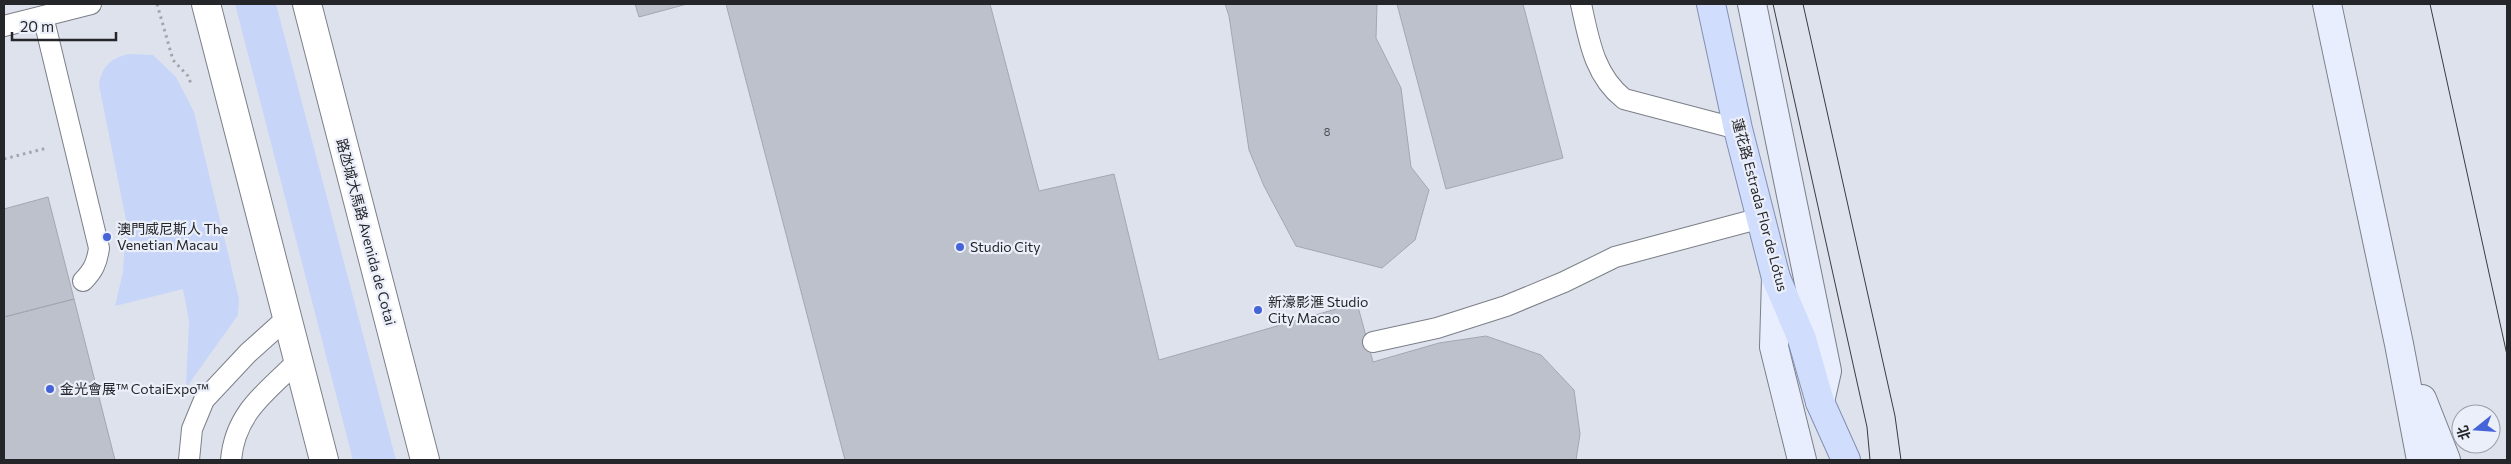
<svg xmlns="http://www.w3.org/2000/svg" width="2511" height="464" viewBox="0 0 2511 464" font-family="Commissioner,'Noto Sans SC',sans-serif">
	<rect width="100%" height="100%" fill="#dee2ec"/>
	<path fill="#c7d5f8" d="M235,4H276L396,460H353Z
		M129,54L153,55L176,77L194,112L239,299L238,315L186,388L189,321L183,289L115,306L123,272L126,220L99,85C102,66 111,58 129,54Z"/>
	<path fill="#bdc1cb" stroke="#a3a7b1" d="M635,4H687L639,17Z
		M726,4H990L1039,191L1114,174L1159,360L1357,303L1373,362L1439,343L1486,336L1541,355L1574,390L1580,434L1576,460H845Z
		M1225,4H1377L1376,38L1401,88L1411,167L1429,190L1415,240L1382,268L1296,246L1264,186L1249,150L1229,16Z
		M1397,4H1523L1563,158L1446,189Z
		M48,197L74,299L4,317V209Z
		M74,299L115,460H4V317Z"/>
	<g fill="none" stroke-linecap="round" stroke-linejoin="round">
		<g stroke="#7b7f88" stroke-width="22">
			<path id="service" d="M1581,4C1589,40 1594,75 1624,99L1738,129
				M43,16L99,248C97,263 93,271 83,281
				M4,26L91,4
				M1373,342L1437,328L1506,306L1564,282L1615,257L1761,218
				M189,460L192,429L204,400L248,353L287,318
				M231,460C235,413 266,392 298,361"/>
		</g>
		<g stroke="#7b7f88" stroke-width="30">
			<path id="tertiary" d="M206,4L324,460
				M307,4L425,460"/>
		</g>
		<g stroke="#7b7f88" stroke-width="30">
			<path id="secondary" d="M1752,4L1827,371L1820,402
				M2327,4L2399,344L2421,460
				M1776,278L1774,347L1802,460
				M2422,399L2446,460"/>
		</g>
		<g stroke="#818fb2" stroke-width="30">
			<path id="primary" d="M1711,4L1738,129L1776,278L1802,339L1820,402L1846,460"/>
		</g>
		<path stroke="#a2a5ad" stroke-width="3" stroke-dasharray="2.5 4" stroke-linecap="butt" d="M157,4L173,60L188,76L192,86
			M4,159L47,148"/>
		<use href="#service" stroke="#fff" stroke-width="20"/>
		<use href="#tertiary" stroke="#fff" stroke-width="28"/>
		<use href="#secondary" stroke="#e8eefe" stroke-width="28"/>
		<use href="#primary" stroke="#d1ddfd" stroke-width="28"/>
		<path stroke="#3a3b40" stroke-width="1" d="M1773,4L1867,427L1870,460
			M1803,4L1895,416L1901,460
			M2430,4L2507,355"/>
	</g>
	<g fill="#4564d7" stroke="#ebeffa" stroke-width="2">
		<circle cx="107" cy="237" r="5"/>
		<circle cx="960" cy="247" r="5"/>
		<circle cx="1258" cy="310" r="5"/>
		<circle cx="50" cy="389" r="5"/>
	</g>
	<g text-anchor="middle" stroke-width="4.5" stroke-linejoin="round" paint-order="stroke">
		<g font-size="11" fill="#4b4d52">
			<text x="1327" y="136">8</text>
		</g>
		<g font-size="14" fill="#25262a" stroke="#ebeffa">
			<text transform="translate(1760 205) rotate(75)" y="5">蓮花路 Estrada Flor de Lótus</text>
			<text transform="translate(366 232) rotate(75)" y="5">路氹城大馬路 Avenida de Cotai</text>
		</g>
		<g font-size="14" fill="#25262a" stroke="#ebeffa" text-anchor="start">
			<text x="117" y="234">澳門威尼斯人 The<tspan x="117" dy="16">Venetian Macau</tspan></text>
			<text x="970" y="252">Studio City</text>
			<text x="1268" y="307">新濠影滙 Studio<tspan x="1268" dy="16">City Macao</tspan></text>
			<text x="60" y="394">金光會展™ CotaiExpo™</text>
		</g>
	</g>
	<rect width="2511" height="464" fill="none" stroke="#25262a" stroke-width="10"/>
	<g transform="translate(2476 429) rotate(253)"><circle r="24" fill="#ebeffa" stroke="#9c9fa7"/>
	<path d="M0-4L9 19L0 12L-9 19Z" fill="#4564d7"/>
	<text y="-8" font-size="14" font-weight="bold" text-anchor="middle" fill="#25262a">北</text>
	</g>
	<path d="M12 32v8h104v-8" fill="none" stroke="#25262a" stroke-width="2.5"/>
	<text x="20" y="32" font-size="15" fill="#25262a" stroke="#ebeffa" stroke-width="4" paint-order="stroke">20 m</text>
</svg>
